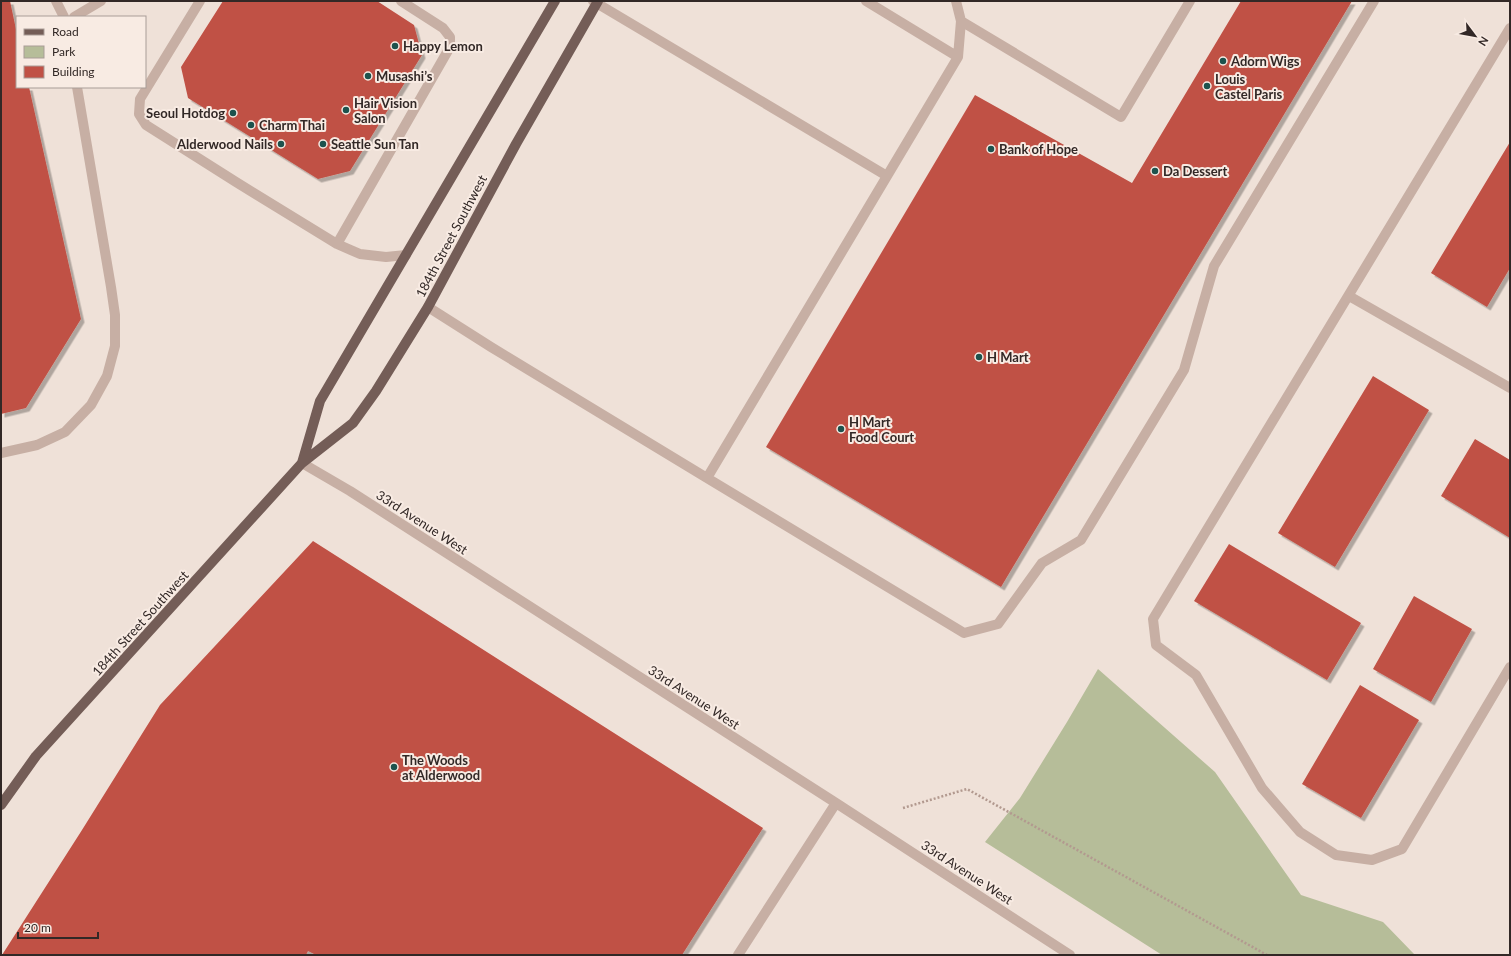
<svg xmlns="http://www.w3.org/2000/svg" width="1511" height="956" viewBox="0 0 1511 956" font-family="Lato,sans-serif">
	<defs>
		<filter id="shadow"><feDropShadow dx="3.5" dy="3.5" stdDeviation="0" flood-color="#0004"/></filter>
	</defs>
	<rect width="100%" height="100%" fill="#efe1d8"/>
	<path fill="#b6bd99" d="M1098,669L1215,772L1301,895L1383,922L1415,955H1162L985,842L1020,798L1067,722Z"/>
	<path fill="#c05145" filter="url(#shadow)" d="M1,1H10L17,34V87H29L81,319L26,408L1,414Z
		M223,1H377L414,25L422,55L350,171L318,179L188,98L181,67Z
		M1241,1H1352L1001,587L766,447L975,95L1132,183Z
		M1510,142V268L1487,307L1431,273Z
		M1373,376L1429,410L1335,567L1278,533Z
		M1475,439L1510,460V538L1441,496Z
		M313,541L763,828L682,955H316L308,951L306,955H2L82,830L160,705Z
		M1229,544L1361,623L1327,680L1194,601Z
		M1414,596L1472,629L1431,702L1373,669Z
		M1360,685L1419,720L1361,818L1302,784Z"/>
	<g fill="none" stroke-linecap="round" stroke-linejoin="round">
		<path stroke="#b2998f" stroke-width="2.5" stroke-dasharray="2 2" stroke-linecap="butt" d="M903,808L967,789L1267,955"/>
		<path stroke="#c7afa4" stroke-width="10" d="M56,1L64,17
			M200,1L140,99L139,114L146,125L236,182L337,244L360,254L386,257L406,255
			M593,1L887,176
			M866,1L958,57
			M74,17L101,1
			M961,21L1121,117L1190,1
			M1510,28L1153,619L1156,645L1196,675L1262,788L1300,832L1336,855L1372,860L1402,849L1510,667
			M337,244L450,47V37L443,28L401,1
			M1349,296L1510,388
			M428,307L491,347L707,478L958,57L961,21L956,1
			M1,453L37,445L65,432L91,405L107,376L115,346V315L111,287L77,87
			M302,463L350,491L836,803L1070,955
			M707,478L964,633L998,624L1042,563L1081,540L1184,370L1214,266L1374,1
			M738,955L836,803"/>
		<path stroke="#745d57" stroke-width="10" d="M302,463L320,401L555,1
			M1,805L36,756L302,463L353,423L376,391L428,307L516,144L598,1"/>
	</g>
	<g fill="#1d524d" stroke="#f8ebe3" stroke-width="1.5">
		<circle cx="395" cy="46" r="4"/>
		<circle cx="1223" cy="61" r="4"/>
		<circle cx="368" cy="76" r="4"/>
		<circle cx="1207" cy="86" r="4"/>
		<circle cx="346" cy="110" r="4"/>
		<circle cx="233" cy="113" r="4"/>
		<circle cx="251" cy="125" r="4"/>
		<circle cx="281" cy="144" r="4"/>
		<circle cx="323" cy="144" r="4"/>
		<circle cx="991" cy="149" r="4"/>
		<circle cx="1155" cy="171" r="4"/>
		<circle cx="979" cy="357" r="4"/>
		<circle cx="841" cy="429" r="4"/>
		<circle cx="394" cy="767" r="4"/>
	</g>
	<g text-anchor="middle" stroke-width="4" stroke-linejoin="round" paint-order="stroke">
		<g font-size="13" font-weight="bold" fill="#322826" stroke="#f8ebe3" text-anchor="start">
			<text x="403" y="51">Happy Lemon</text>
			<text x="1231" y="66">Adorn Wigs</text>
			<text x="376" y="81">Musashi’s</text>
			<text x="1215" y="84">Louis<tspan x="1215" dy="15">Castel Paris</tspan></text>
			<text x="354" y="108">Hair Vision<tspan x="354" dy="15">Salon</tspan></text>
			<text x="225" y="118" text-anchor="end">Seoul Hotdog</text>
			<text x="259" y="130">Charm Thai</text>
			<text x="273" y="149" text-anchor="end">Alderwood Nails</text>
			<text x="331" y="149">Seattle Sun Tan</text>
			<text x="999" y="154">Bank of Hope</text>
			<text x="1163" y="176">Da Dessert</text>
			<text x="987" y="362">H Mart</text>
			<text x="849" y="427">H Mart<tspan x="849" dy="15">Food Court</tspan></text>
			<text x="402" y="765">The Woods<tspan x="402" dy="15">at Alderwood</tspan></text>
		</g>
		<g font-size="13" fill="#322826" stroke="#f8ebe3">
			<text transform="translate(451 236) rotate(-62)" y="5">184th Street Southwest</text>
			<text transform="translate(422 522) rotate(33)" y="5">33rd Avenue West</text>
			<text transform="translate(140 623) rotate(-48)" y="5">184th Street Southwest</text>
			<text transform="translate(694 697) rotate(33)" y="5">33rd Avenue West</text>
			<text transform="translate(967 872) rotate(33)" y="5">33rd Avenue West</text>
		</g>
	</g>
	<rect width="1511" height="956" fill="none" stroke="#322826" stroke-width="4"/>
	<rect x="16" y="16" width="130" height="72" fill="#f8ebe3" stroke="#a99d97"/>
	<rect x="24" y="29" width="20" height="6" fill="#745d57" stroke="#a99d97"/>
	<text x="52" y="36" font-size="12" fill="#322826">Road</text>
	<rect x="24" y="46" width="20" height="12" fill="#b6bd99" stroke="#a99d97"/>
	<text x="52" y="56" font-size="12" fill="#322826">Park</text>
	<rect x="24" y="66" width="20" height="12" fill="#c05145" stroke="#a99d97"/>
	<text x="52" y="76" font-size="12" fill="#322826">Building</text>
	<g transform="translate(1475 36) rotate(122)" stroke="#f8ebe3" stroke-width="3" paint-order="stroke">
	<path d="M0-3L7 15L0 10L-7 15Z" fill="#322826"/>
	<text y="-6" font-size="11" font-weight="bold" text-anchor="middle" fill="#322826">N</text>
	</g>
	<path d="M18 932v6h80v-6" fill="none" stroke="#322826" stroke-width="2"/>
	<text x="24" y="932" font-size="12" fill="#322826" stroke="#f8ebe3" stroke-width="3" paint-order="stroke">20 m</text>
</svg>
